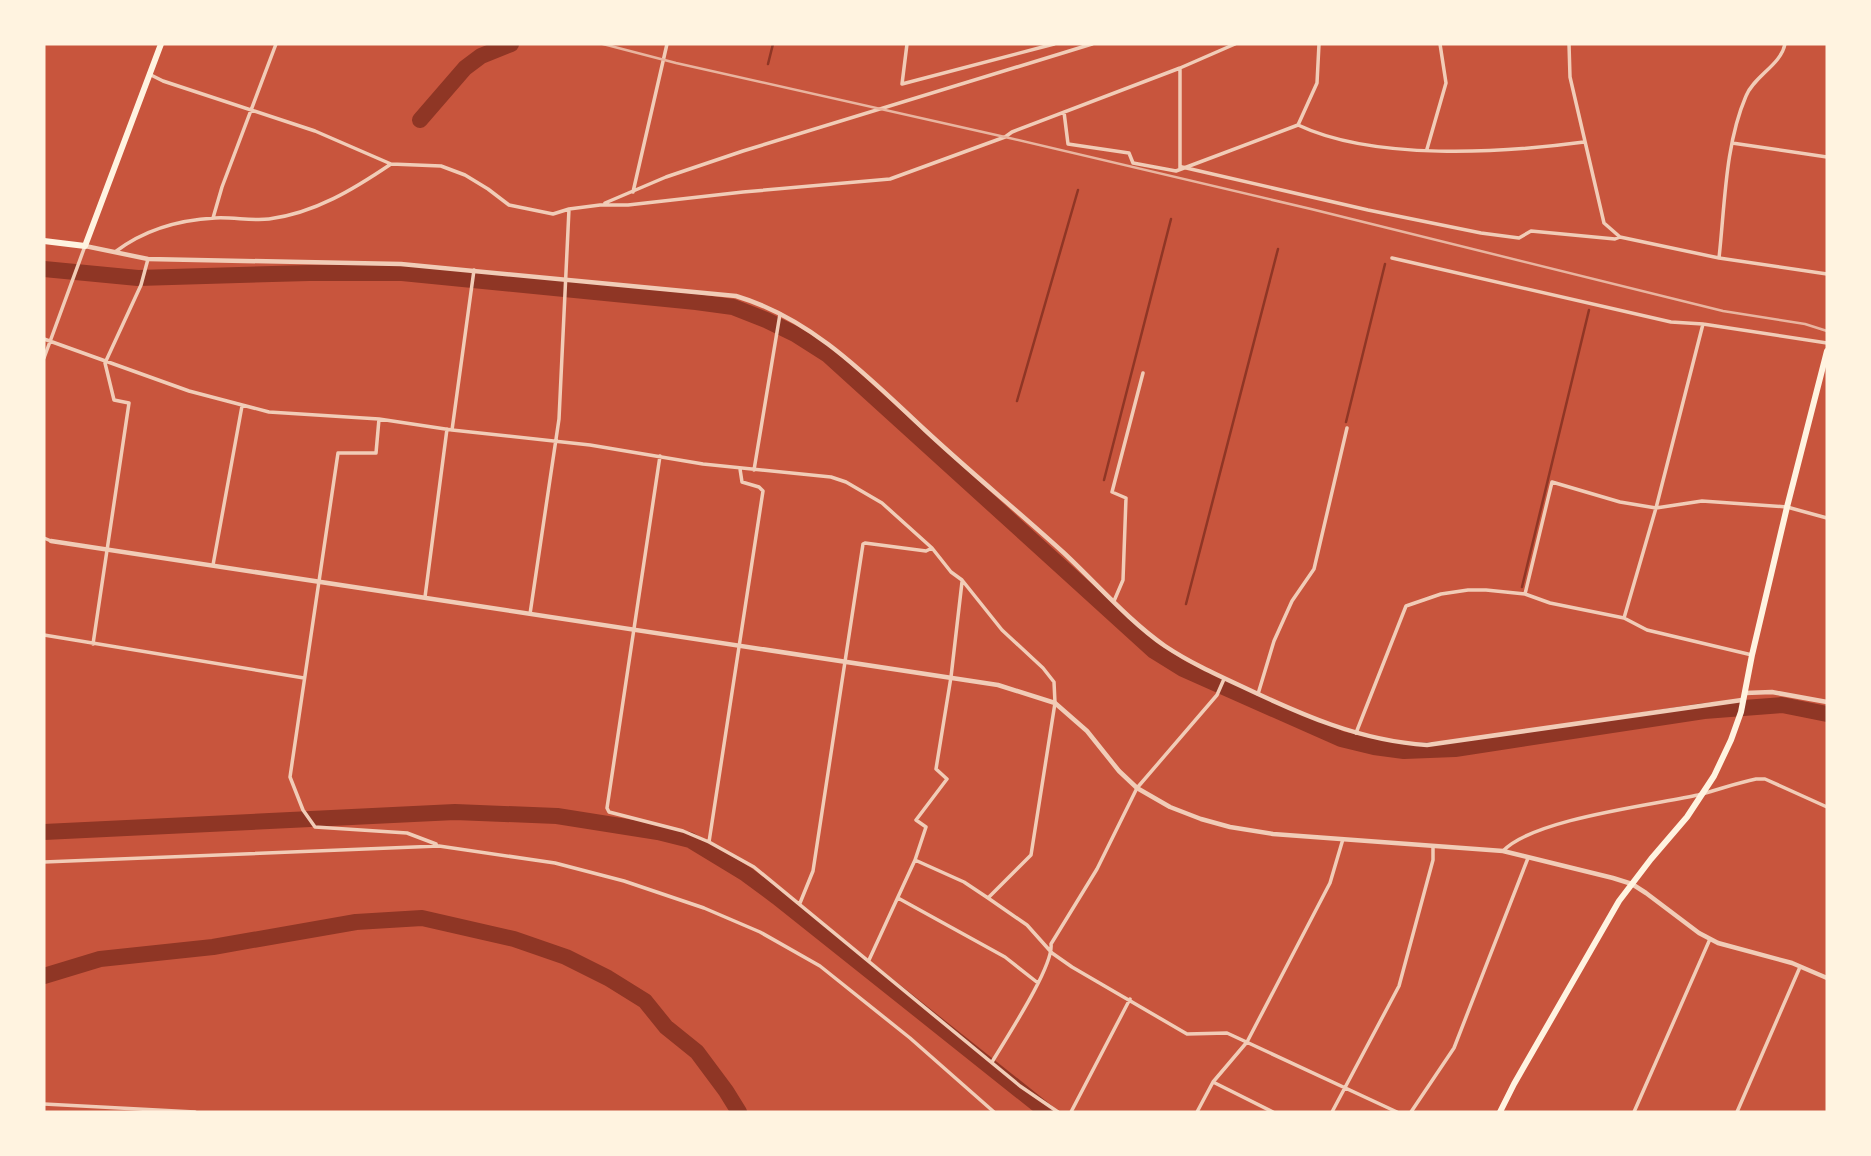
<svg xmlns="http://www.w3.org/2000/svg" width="1871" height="1156" viewBox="0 0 1871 1156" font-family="Helvetica,sans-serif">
	<rect width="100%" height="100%" fill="#c8553d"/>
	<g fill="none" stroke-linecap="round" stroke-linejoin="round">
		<path stroke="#8f3625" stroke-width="2.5" d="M768,64L773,44
			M1017,401L1078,190
			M1346,422L1385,264
			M1104,480L1171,219
			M1522,587L1589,310
			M1186,604L1278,249"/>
		<path stroke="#8f3625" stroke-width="16" d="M420,120L465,68L481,56L511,44
			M44,269L138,278L309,273H402L696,302L733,307L766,320L795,334L828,355L1154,651L1183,669L1341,739L1374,747L1404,751L1455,749L1704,711L1782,705L1827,714
			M44,832L455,812L557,816L658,832L690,840L746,874L777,897L1047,1112
			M44,976L100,959L213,947L356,922L422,918L514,939L566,957L608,978L645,1001L666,1027L697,1052L726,1091L739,1112"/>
		<path stroke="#f1ccb7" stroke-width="3.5" d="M907,44L902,84L1054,44
			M1569,44L1570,77L1604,223L1620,237
			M1180,69V168
			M151,75L163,81L315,131L391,164L441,166L465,175L488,189L509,205L553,214L569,209L600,205H628L743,192L890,179L1005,137L1012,132L1180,68L1235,44
			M1064,112L1068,144L1129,153L1133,163L1176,171L1298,125L1317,83L1319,44
			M1298,125C1374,161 1502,153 1584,142
			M1732,143L1827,157
			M1427,149L1446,83L1440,44
			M1182,167L1368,210L1481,233L1519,238L1531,231L1615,239L1620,237L1719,258L1827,274
			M633,192L667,44
			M605,203L666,177L743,151L1092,44
			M213,218L222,187L276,44
			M115,252C145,229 178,220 215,218C233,217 252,221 269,219C315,213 354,189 391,164
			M1392,258L1671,322L1703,324L1827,343
			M1719,258C1725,204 1725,145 1746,96C1754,76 1781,65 1785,44
			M44,339L189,391L269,412L379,419L452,430L590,445L703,464L831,477L846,482L882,503L932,548L951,572L962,580L1002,630L1043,668L1054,682L1055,703L1031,855L988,898L964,882L915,860
			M44,358L85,246
			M379,419L376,453H338L290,777L303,810L315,827L407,833L436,844
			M452,430L474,270
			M660,456L607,808L609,812L683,831L709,842L754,867L1020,1086L1058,1112
			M754,470L780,314
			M44,538L51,541
			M213,565L242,406
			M1525,594L1552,482L1620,502L1656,508L1702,501L1787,507L1827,518
			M425,597L447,429
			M1114,601L1123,580L1126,498L1112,492L1143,373
			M530,614L559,419L569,209
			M1624,618L1656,508L1703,324
			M44,635L304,678
			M93,644L129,403L114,400L105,363L141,285L148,259
			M1258,694L1274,641L1292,601L1314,569L1347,428
			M1356,733L1406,606L1441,594L1468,590H1486L1525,594L1550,603L1624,618L1647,630L1752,655
			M709,842L763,491L759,487L742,482L740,469
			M1503,851C1533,819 1652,805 1698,795C1718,790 1736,783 1756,779H1765L1827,807
			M44,862L439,846L555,863L624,881L704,908L760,932L820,966L910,1038L994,1112
			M898,898L1005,957L1038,983
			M988,898L1027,925L1052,953L1072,967L1187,1034L1227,1033L1397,1112
			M800,903L813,871L863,544L865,543L926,551L932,548
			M869,960L915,860L926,827L916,820L947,779L936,769L951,677L962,582
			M992,1062C1005,1040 1054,966 1051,944L1097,869L1137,788L1217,695L1224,679
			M1213,1082L1273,1112
			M44,1104L195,1112
			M1071,1112L1130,999
			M1197,1112L1213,1082L1247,1042L1330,883L1343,839
			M1332,1112L1399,986L1433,860V847
			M1411,1112L1454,1048L1528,858
			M1634,1112L1710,939
			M1737,1112L1800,967"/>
		<path stroke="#f1ccb7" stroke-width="4.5" d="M85,246L148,259L401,264L736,296C813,319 868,377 925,430C970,472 1018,511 1064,553C1096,583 1130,622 1165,646C1189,662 1215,674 1241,686C1300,714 1360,741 1427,745L1742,700
			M51,541L998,685L1055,703L1087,731L1119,771L1137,788L1170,807L1201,819L1230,827L1273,834L1503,851L1613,878L1632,884L1646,893L1699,933L1718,943L1792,963L1827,978
			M1745,693L1772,692L1827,702"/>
		<path stroke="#fff3e0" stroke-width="6" d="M44,241L85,246L161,44
			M1500,1112L1514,1084L1619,901L1651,859L1687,817L1714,776L1731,740L1741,712L1752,655L1787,507L1827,351"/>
		<path stroke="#e9b49f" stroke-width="2.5" d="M603,44L676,63L1005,137L1311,209L1723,311L1805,324L1827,331"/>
	</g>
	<rect width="1871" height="1156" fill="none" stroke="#fff3e0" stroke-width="91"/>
</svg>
